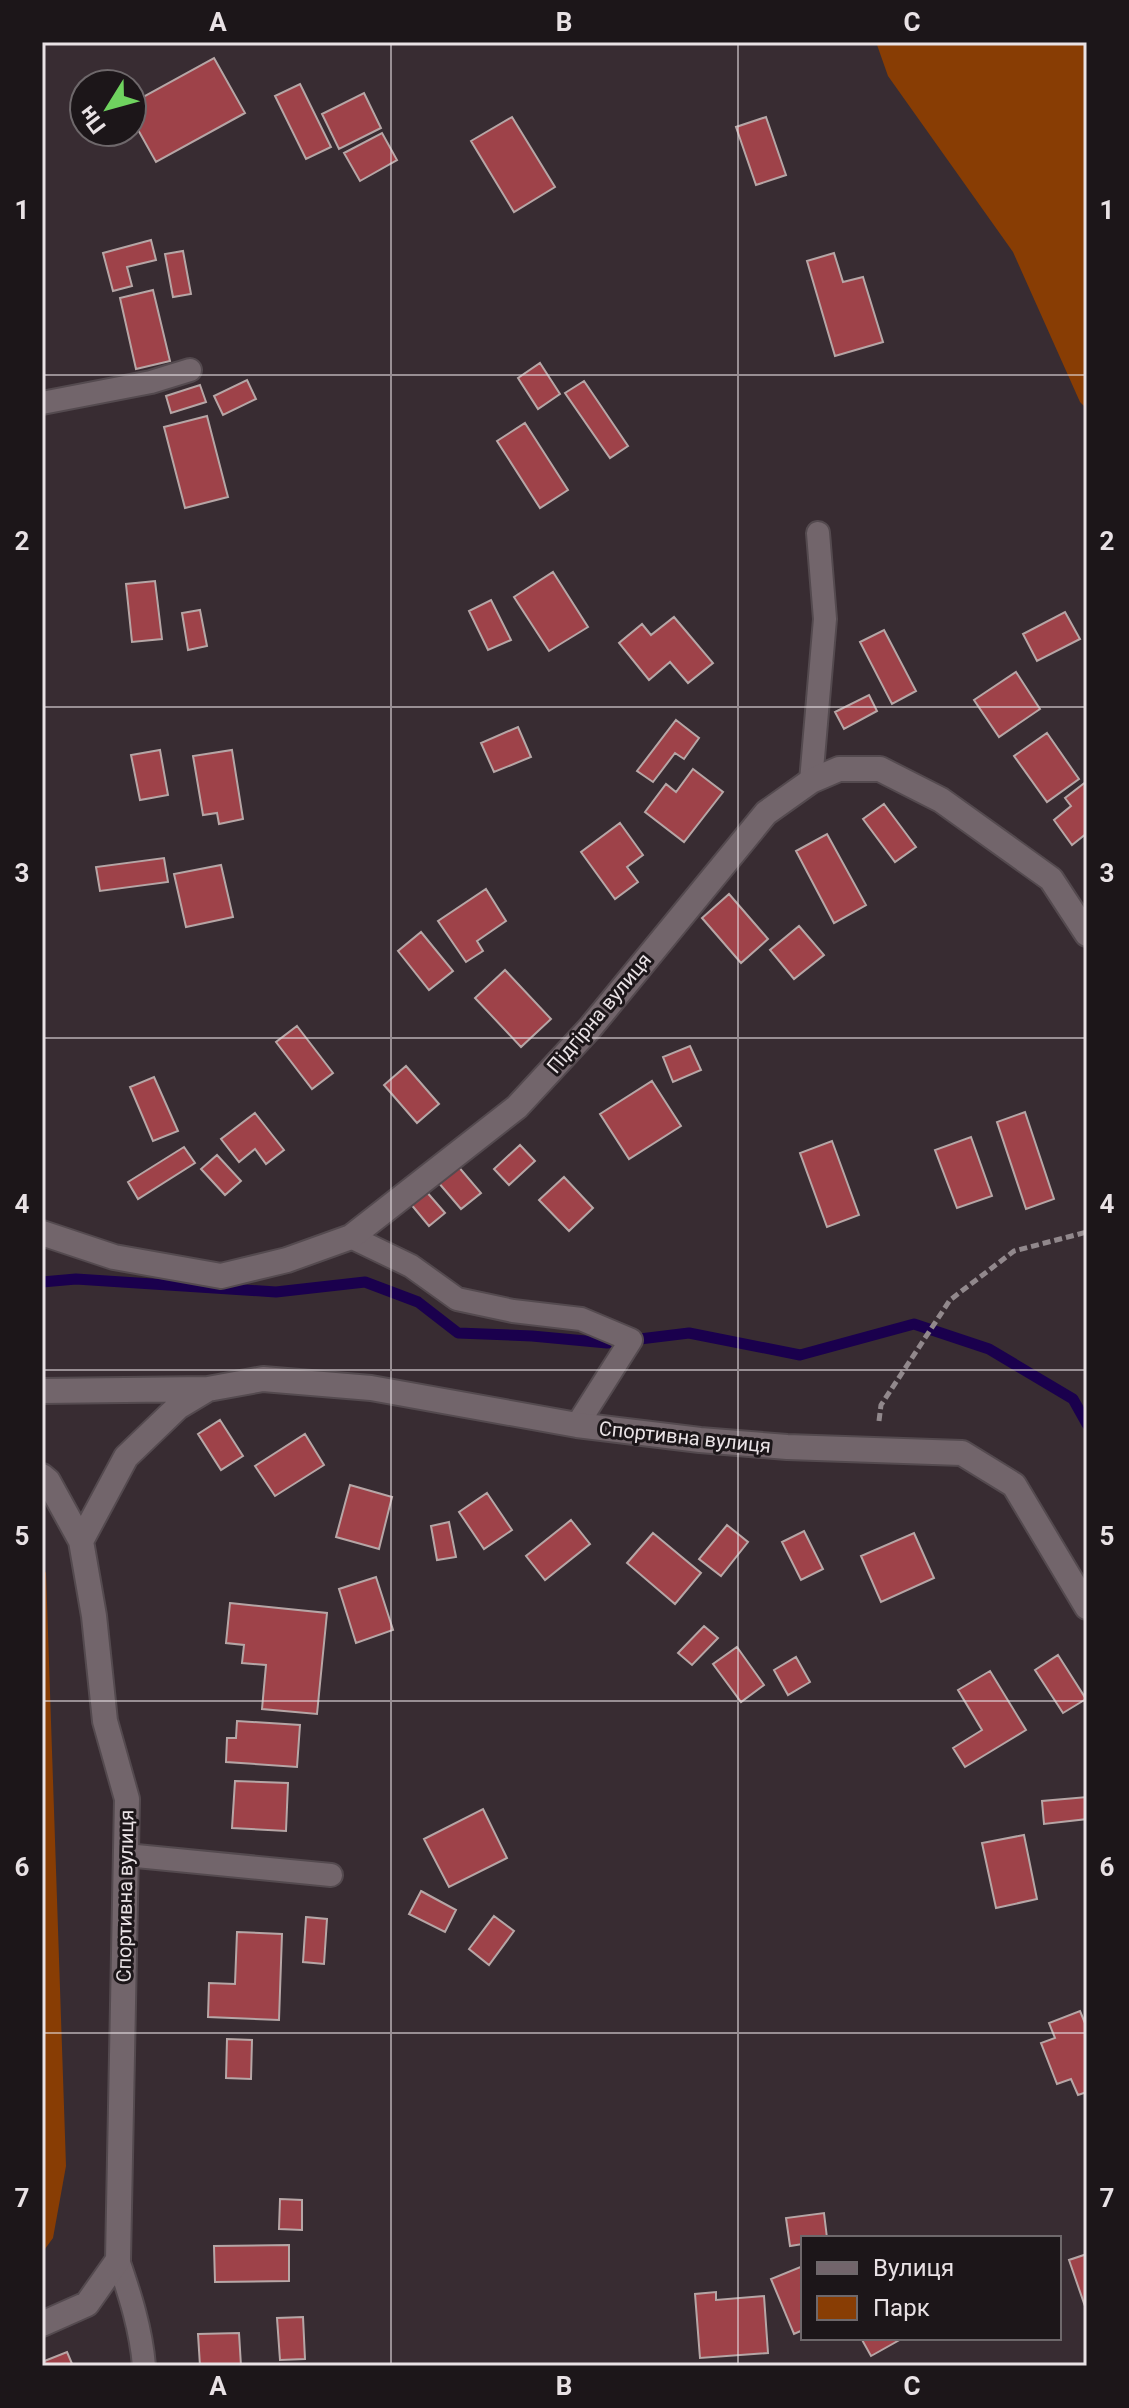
<svg xmlns="http://www.w3.org/2000/svg" width="1129" height="2408" viewBox="0 0 1129 2408" font-family="Roboto,sans-serif">
	<rect width="100%" height="100%" fill="#382c32"/>
	<path fill="#883d04" d="M876,42H1087V409L1080,402L1013,252L888,76Z
		M42,1566L46,1573L66,2166L53,2238L42,2253Z"/>
	<g fill="none" stroke-linecap="round" stroke-linejoin="round">
		<path stroke="#1a004d" stroke-width="11" d="M42,1282L76,1279L276,1292L365,1282L418,1302L458,1333L532,1336L607,1343L689,1333L800,1355L914,1324L989,1349L1073,1399L1087,1424"/>
	</g>
	<path fill="#9e4249" stroke="#b6a6a6" stroke-width="2" d="M214,58L245,113L156,162L132,119V103Z
		M300,84L331,147L306,159L275,96Z
		M364,93L381,128L339,149L322,114Z
		M512,117L555,187L514,212L471,141Z
		M766,117L786,175L756,185L736,127Z
		M382,133L397,160L360,181L344,153Z
		M151,240L156,260L127,267L132,286L113,291L103,253Z
		M183,251L191,294L173,297L165,254Z
		M834,253L843,282L863,277L883,342L835,356L807,261Z
		M153,290L170,361L136,369L120,298Z
		M540,363L560,394L538,409L518,378Z
		M247,380L256,399L223,415L214,396Z
		M584,381L628,446L610,458L565,393Z
		M200,385L206,402L171,413L166,396Z
		M207,416L228,497L185,508L164,427Z
		M525,423L568,490L540,508L497,441Z
		M553,572L588,627L549,651L514,597Z
		M155,581L162,639L132,642L126,584Z
		M491,600L511,640L488,650L469,611Z
		M200,610L207,646L188,650L182,613Z
		M1065,612L1080,639L1037,661L1023,634Z
		M674,617L713,663L688,683L670,662L649,680L619,643L642,624L651,635Z
		M884,630L916,691L892,704L860,642Z
		M1016,672L1040,709L999,737L974,700Z
		M869,695L877,711L844,729L835,712Z
		M676,720L699,738L684,759L675,753L653,782L637,771Z
		M518,727L531,757L494,772L481,743Z
		M1047,733L1079,779L1047,802L1014,756Z
		M160,750L168,795L140,800L131,755Z
		M232,750L243,819L219,824L217,813L203,815L193,756Z
		M693,769L723,792L684,842L645,812L666,784L676,792Z
		M1087,781V833L1072,845L1054,820L1071,806L1065,798Z
		M884,804L916,847L895,862L863,819Z
		M620,823L643,855L627,867L638,882L615,899L581,852Z
		M827,834L866,905L834,923L796,851Z
		M164,858L168,882L100,891L96,867Z
		M221,865L233,917L186,927L174,874Z
		M486,889L506,921L477,941L483,951L466,962L438,921Z
		M729,894L768,939L741,963L702,918Z
		M799,926L824,955L794,979L770,950Z
		M421,932L453,971L429,990L398,951Z
		M505,970L551,1019L521,1047L475,998Z
		M297,1026L333,1073L312,1089L276,1042Z
		M690,1046L701,1070L673,1082L663,1057Z
		M406,1066L439,1104L417,1123L384,1085Z
		M154,1077L178,1131L153,1141L130,1087Z
		M652,1081L681,1126L629,1159L600,1114Z
		M1025,1112L1054,1199L1026,1209L997,1122Z
		M255,1113L284,1150L266,1164L255,1149L239,1162L221,1139Z
		M971,1137L992,1196L957,1208L935,1150Z
		M832,1141L859,1215L827,1227L800,1153Z
		M520,1145L535,1161L509,1185L494,1169Z
		M184,1147L195,1163L138,1199L128,1182Z
		M217,1155L241,1181L225,1195L201,1169Z
		M457,1165L481,1193L461,1209L438,1182Z
		M564,1177L593,1208L569,1231L539,1200Z
		M425,1190L445,1213L429,1226L410,1203Z
		M220,1420L243,1456L221,1470L198,1434Z
		M305,1434L324,1465L275,1496L255,1466Z
		M350,1485L392,1497L379,1549L336,1537Z
		M487,1493L512,1530L484,1549L459,1512Z
		M571,1520L590,1544L545,1580L526,1556Z
		M449,1522L456,1557L437,1560L431,1526Z
		M727,1525L748,1542L721,1576L699,1559Z
		M804,1531L823,1569L801,1580L782,1542Z
		M653,1533L701,1573L675,1604L627,1563Z
		M914,1533L934,1578L881,1602L861,1556Z
		M376,1577L393,1630L356,1643L339,1589Z
		M230,1603L327,1613L317,1714L262,1709L266,1665L242,1663L244,1645L226,1643Z
		M704,1626L718,1638L692,1665L678,1653Z
		M737,1647L764,1685L741,1702L713,1664Z
		M1058,1655L1086,1699L1063,1713L1035,1670Z
		M796,1657L810,1682L788,1695L774,1670Z
		M990,1671L1026,1730L965,1767L953,1748L982,1730L958,1690Z
		M237,1721L300,1725L297,1767L226,1762L227,1738H236Z
		M235,1781L288,1783L286,1831L232,1828Z
		M1087,1797V1819L1044,1824L1042,1801Z
		M483,1809L507,1858L449,1887L424,1839Z
		M1024,1835L1037,1899L996,1908L982,1843Z
		M421,1891L456,1910L445,1932L409,1914Z
		M494,1916L514,1931L489,1965L469,1949Z
		M306,1917L327,1919L324,1964L303,1962Z
		M237,1932L282,1934L279,2020L208,2017L209,1983L235,1984Z
		M1080,2011L1087,2028V2092L1078,2095L1071,2079L1057,2084L1041,2043L1055,2038L1049,2023Z
		M227,2039L252,2040L251,2079L226,2078Z
		M280,2199L302,2200V2230L279,2229Z
		M824,2213L827,2238H803V2244L790,2246L786,2218Z
		M289,2245V2281L215,2282L214,2246Z
		M1087,2254V2312L1069,2260Z
		M803,2266V2330L794,2334L771,2279Z
		M716,2292V2300L764,2296L768,2353L700,2358L695,2294Z
		M303,2317L305,2359L280,2360L277,2318Z
		M239,2333L241,2366H200L198,2334Z
		M861,2338H903L871,2356Z
		M67,2352L73,2366H42V2362Z"/>
	<g fill="none" stroke-linecap="round" stroke-linejoin="round">
		<g stroke="#544a4f" stroke-width="26">
			<path id="lane" d="M42,403L151,382L190,370
				M811,781L825,619L818,533
				M351,1237L411,1266L457,1299L513,1311L581,1319L631,1340L577,1425
				M126,1855L331,1875
				M118,2260C130,2295 141,2329 144,2366"/>
		</g>
		<g stroke="#544a4f" stroke-width="28">
			<path id="street" d="M42,1233L114,1257L221,1276L287,1260L351,1237L517,1107L590,1028L766,813L811,781L839,769H880L941,800L1051,879L1087,934
				M42,1391L208,1389L263,1379L371,1388L577,1425L700,1440L787,1447L962,1453L1014,1485L1087,1607
				M42,1476L48,1481L81,1541
				M42,2324L87,2304L118,2260L127,1799L105,1721L94,1616L81,1541L126,1457L178,1407L208,1389"/>
		</g>
		<path stroke="#91888c" stroke-width="5" stroke-dasharray="8 4" stroke-linecap="butt" d="M879,1421L881,1405L950,1300L1014,1251L1087,1232"/>
		<use href="#lane" stroke="#72656b" stroke-width="22"/>
		<use href="#street" stroke="#72656b" stroke-width="24"/>
	</g>
	<path fill="none" stroke="#e9e2e5" stroke-width="2" stroke-opacity="0.55" d="M391,42V2366M738,42V2366M42,375H1087M42,707H1087M42,1038H1087M42,1370H1087M42,1701H1087M42,2033H1087"/>
	<g text-anchor="middle" stroke-width="6" stroke-linejoin="round" paint-order="stroke">
		<g font-size="20" fill="#e9e2e5" stroke="#1c1619">
			<text transform="translate(599 1013) rotate(-50)" y="7">Підгірна вулиця</text>
			<text transform="translate(685 1437) rotate(6)" y="7">Спортивна вулиця</text>
			<text transform="translate(125 1896) rotate(-89)" y="7">Спортивна вулиця</text>
		</g>
	</g>
	<rect width="1129" height="2408" fill="none" stroke="#1c1619" stroke-width="88"/>
	<rect x="801" y="2236" width="260" height="104" fill="#1c1619" stroke="#6e686b" stroke-width="2"/>
	<rect x="817" y="2262" width="40" height="12" fill="#72656b" stroke="#6e686b" stroke-width="2"/>
	<text x="873" y="2276" font-size="24" fill="#e9e2e5">Вулиця</text>
	<rect x="817" y="2296" width="40" height="24" fill="#883d04" stroke="#6e686b" stroke-width="2"/>
	<text x="873" y="2316" font-size="24" fill="#e9e2e5">Парк</text>
	<g transform="translate(108 108) rotate(233)"><circle r="38" fill="#1c1619" stroke="#6e686b" stroke-width="2"/>
	<path d="M0-6L14 30L0 20L-14 30Z" fill="#6fd35f"/>
	<text y="-12" font-size="22" font-weight="bold" text-anchor="middle" fill="#e9e2e5">Пн</text>
	</g>
	<rect x="44" y="44" width="1041" height="2320" fill="none" stroke="#e9e2e5" stroke-width="3"/>
	<g font-size="26" text-anchor="middle" font-weight="bold" fill="#e9e2e5">
		<text x="218" y="31">A</text>
		<text x="564" y="31">B</text>
		<text x="912" y="31">C</text>
		<text x="22" y="219">1</text>
		<text x="1107" y="219">1</text>
		<text x="22" y="550">2</text>
		<text x="1107" y="550">2</text>
		<text x="22" y="882">3</text>
		<text x="1107" y="882">3</text>
		<text x="22" y="1213">4</text>
		<text x="1107" y="1213">4</text>
		<text x="22" y="1545">5</text>
		<text x="1107" y="1545">5</text>
		<text x="22" y="1876">6</text>
		<text x="1107" y="1876">6</text>
		<text x="22" y="2207">7</text>
		<text x="1107" y="2207">7</text>
		<text x="218" y="2395">A</text>
		<text x="564" y="2395">B</text>
		<text x="912" y="2395">C</text>
	</g>
</svg>
